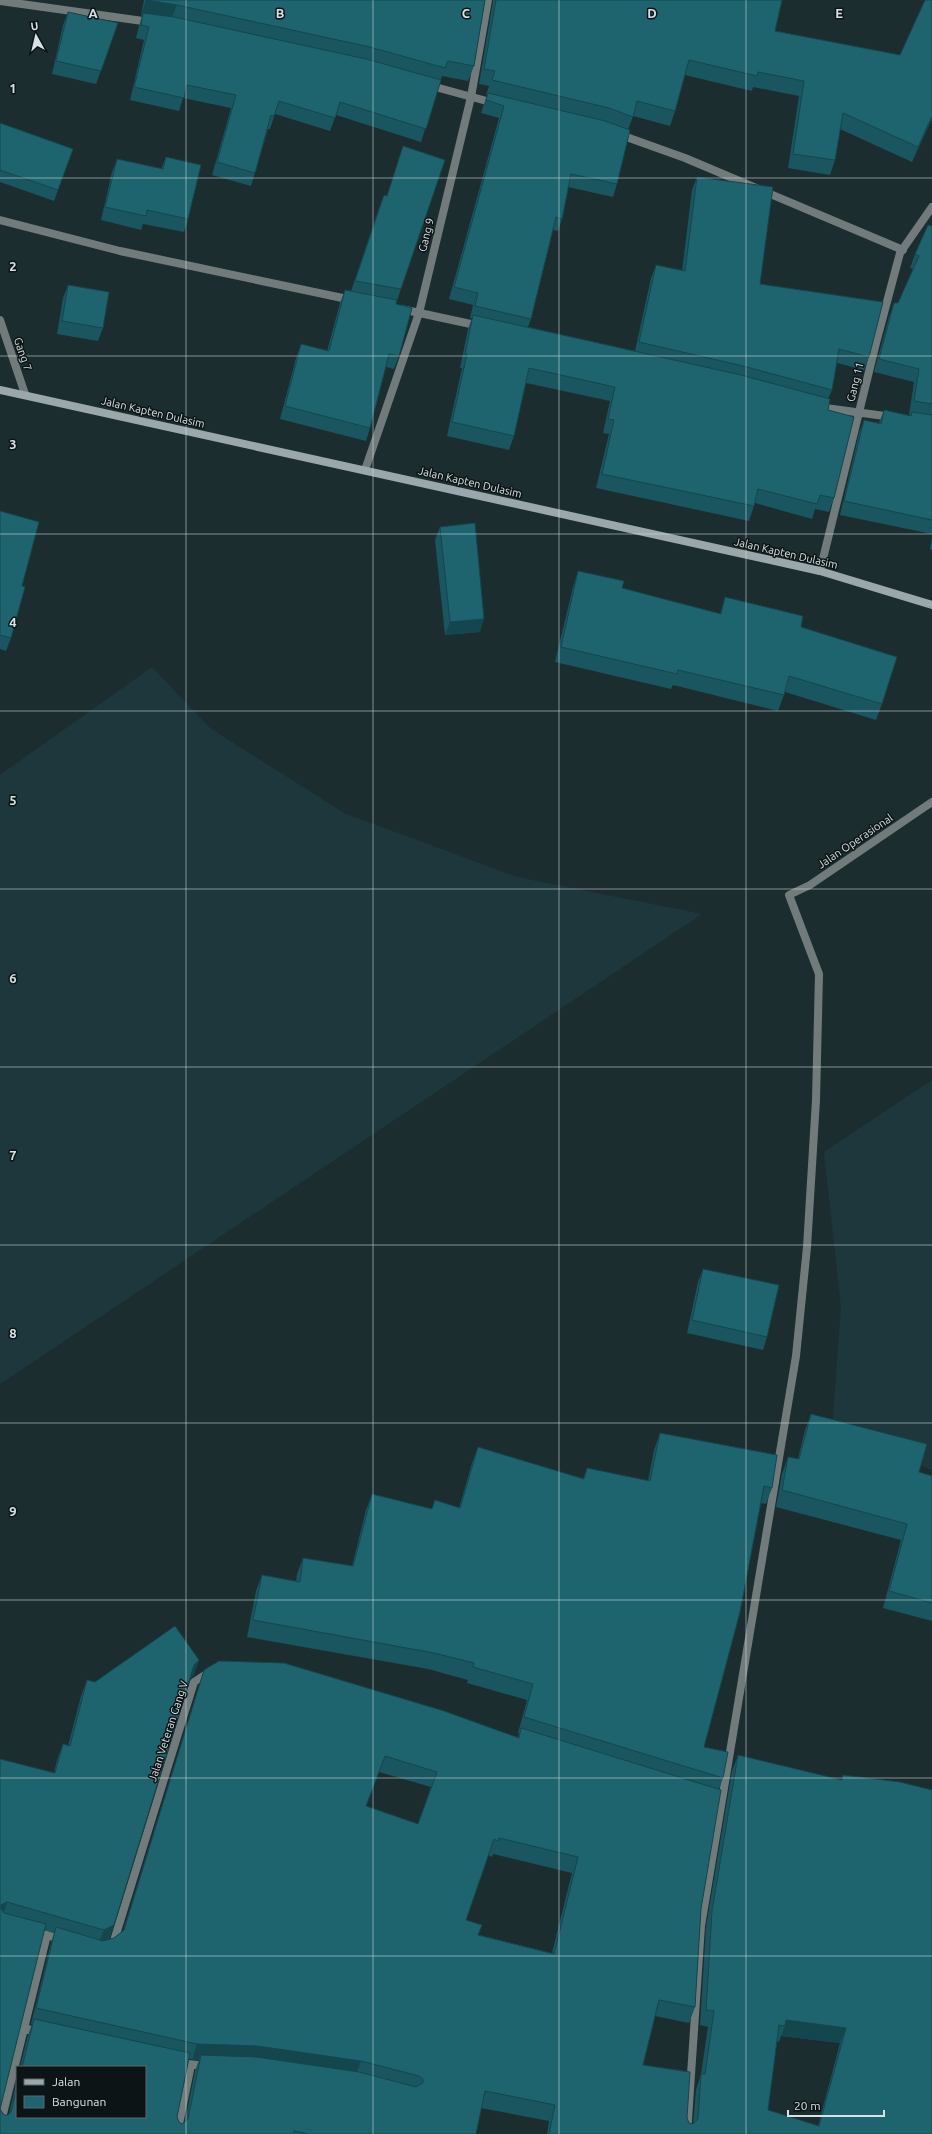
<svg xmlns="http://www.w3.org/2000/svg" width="932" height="2134" viewBox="0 0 932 2134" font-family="Ubuntu,sans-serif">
	<rect width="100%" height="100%" fill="#1c2d30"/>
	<path fill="#1d373c" d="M152,667L210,728L344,813L517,877L702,914L0,1384V775Z
		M932,1080V1470L832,1431L841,1307L824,1152Z"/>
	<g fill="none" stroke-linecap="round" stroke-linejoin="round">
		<path stroke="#727b7c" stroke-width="8" d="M0,1L150,22
			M428,85L494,103
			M618,134L685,158L903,250
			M0,220L120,251L352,300
			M401,309L480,326
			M0,320L25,394
			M818,407L892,417
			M365,470L419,313L471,97L488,0
			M820,571L876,343L900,253L932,207
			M34,1931L63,1940
			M110,1947L113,1944L194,1682L211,1671
			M23,2028L40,2032
			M179,2063L207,2066
			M0,2126L47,1935
			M177,2134L191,2065
			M687,2134L701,1926L796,1356L807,1247L816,1100L819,974L789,895L810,885L932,802"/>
		<path stroke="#9ba8ab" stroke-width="8" d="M0,390L820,571L932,605"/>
	</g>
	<path fill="#19565f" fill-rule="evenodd" d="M144,0H485L474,66L468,81L442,76L421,142L336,115L330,131L275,114L270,129H268L255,173L251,186L212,175L231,108L183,98L179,111L130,100L144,40L136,38L139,26L142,16L141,15Z
		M493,0H782L775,31L900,55L932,0V119L912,162L840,129L835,160L830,175L788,168L799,96L753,87L752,91L685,75L675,111L670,126L633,116L628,130L617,184L613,197L568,187L562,219L558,231L553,230L531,319L528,327L635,351L651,278L656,265L682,271L692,190L697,177L760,284L869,357L864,370L837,363L832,390L828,399V410L834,498L829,512L815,509L812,519L755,503L749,521L596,488L609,434L603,433L610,401L526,383L514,436L509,450L447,436L462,368H460L468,329L472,318H470L473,305L449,299L499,118L481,113L487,95H486L489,86L479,84L493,1Z
		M68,12L118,23L96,84L52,74L63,25Z
		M0,123L73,149L54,201L0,182Z
		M403,146L401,289L396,304L399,356L394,369L386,367L370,428L366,441L280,419L296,358L301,344L327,351L340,303L345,290L351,291L379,208L384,195L387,196Z
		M166,157L188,219L184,232L143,224L141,230L101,220L112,172L117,159L161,169Z
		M932,226V534L840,515L859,433L864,420L879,423L884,410L910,416L911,415H909L914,382L874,372L889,317L894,303H898L913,269L910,268L915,254Z
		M68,285L103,328L98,341L57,334L63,298Z
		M0,511L22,586L11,638L6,651L0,649Z
		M440,527L480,632L445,635L435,540Z
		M932,538V550L930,549Z
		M578,571L622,588L720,614L725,597L801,627L882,704L876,720L785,692L778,711L673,685L671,689L555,662L573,587Z
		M703,1269L767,1337L763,1350L687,1333L698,1282Z
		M811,1414L919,1472L932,1476V1621L883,1608L901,1540L776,1507L782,1474L788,1457L798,1459L805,1430Z
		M660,1433L772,1488L766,1504L761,1503L704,1747L723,1778L719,1789L701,1909L695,2007L689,2023L655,2016L643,2065L687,2118L689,2123L693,2124L696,2090L701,2074L708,2027L700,2025L706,1927L732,1771L738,1755L841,1780L843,1775L932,2134H547L549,2121L481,2108L476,2134H0V1759L54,1773L57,1760L63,1744L68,1746L81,1696L87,1680L95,1682L199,1660L193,1676L190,1679L114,1925L109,1939L114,1938L123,1931L199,1686L204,1670L518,1737L519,1734L518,1733L527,1700L467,1683L468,1680L428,1669L247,1637L256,1591L262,1575L296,1582L297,1574L303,1558L352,1566L366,1510L372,1494L432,1509L435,1500L459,1508L472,1463L478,1447L583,1479L587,1468L648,1481L654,1450ZM379,1772L431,1787L418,1824L366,1806ZM493,1854L572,1873L552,1953L478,1935L466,1920L488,1855L492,1857ZM44,1930L54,1933L51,1943L31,2024H32L28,2035L20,2067H145L17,2117V2080L9,2114L8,2115H4L0,2109ZM781,2036L840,2043L818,2126L768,2110L777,2041L779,2042ZM189,2059L199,2060L195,2071L185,2121L182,2124L179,2122L177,2117Z"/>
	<path fill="#14464d" d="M146,0L177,5L171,20L143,13L142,16L141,15Z
		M932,116V119L912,162L918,147Z
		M484,619L480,632L445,635L450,622Z
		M199,1660L193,1676L189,1680L194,1665Z
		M7,1902L2,1918H0L1,1905Z
		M114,1925L108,1941L98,1945L104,1930Z
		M786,2020L846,2028L840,2043L781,2036L785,2026Z
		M197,2044L257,2046L361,2061L355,2077L201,2055L199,2060H192Z"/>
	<path fill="#1d646e" stroke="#14464d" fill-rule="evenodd" d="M146,0H485L474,66L448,61L445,68L370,47L177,5Z
		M496,0H782L775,31L900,55L925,0H932V116L918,147L843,113L835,160L793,154L804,81L758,72L757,76L689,60L675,111L637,101L633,117L609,108L492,80L495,71L484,69Z
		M68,12L118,23L101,71L56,61Z
		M143,13L174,17L366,59L441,80L426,129L340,102L335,118L279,101L274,116L271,115L255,173L217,162L236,95L187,85L184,98L134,87L149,27L141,25Z
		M488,93L605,121L630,130L617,184L571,174L562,219L556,217L531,319L475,306L478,293L454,287L504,106L486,100Z
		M0,123L73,149L58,190L0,170Z
		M403,146L445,160L401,289L355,281L384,195L387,196Z
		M166,157L201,165L188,219L147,210L146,216L105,207L117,159L163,169Z
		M697,177L773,187L760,284L883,302L869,357L839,349L832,390L743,366L639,342L656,265L685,271Z
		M928,225L932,226V404L914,401L919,369L879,359L894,303H898L919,256L915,254Z
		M68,285L109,292L103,328L62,321Z
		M345,290L397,300L396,304L412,308L399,356L389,354L370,428L285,406L301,344L329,351Z
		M473,315L741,375L830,399L828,410L854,417L834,498L820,495L817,504L758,489L754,506L602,474L614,420L608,419L615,387L529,368L514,436L452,422L467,354H465Z
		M884,410L911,416L912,412L932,415V520L844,501L864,420L881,424Z
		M0,511L39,522L22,586L25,587L11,638L0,635Z
		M475,523L484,619L450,622L440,527Z
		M578,571L624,581L622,588L721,614L725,597L803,616L801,627L897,657L882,704L789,676L784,695L678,670L677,674L561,647Z
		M703,1269L779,1285L767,1337L692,1320Z
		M811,1414L927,1444L919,1472L932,1476V1603L889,1591L907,1524L782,1490L788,1457L799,1459Z
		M660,1433L777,1455L772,1488L764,1486L740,1612L704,1747L728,1752L723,1778L524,1717L533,1684L473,1667L474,1663L434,1653L253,1620L262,1575L300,1582L303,1558L353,1566L372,1494L432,1509L435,1500L460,1508L478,1447L584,1479L587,1468L650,1481Z
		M175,1626L199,1660L194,1665L114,1925L104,1930L7,1902L1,1905V1909L4,1913L46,1924L0,2109L4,2115H8L11,2112L17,2087V2117H145V2067H22L34,2019L190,2053L177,2117L179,2122L182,2124L188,2119L201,2055L256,2057L359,2072L416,2087L423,2083V2079L419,2076L361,2061L257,2046L197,2044L36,2008L56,1927L103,1941L114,1938L124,1930L204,1670L219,1661L284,1663L444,1711L519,1738L521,1728L721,1790L701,1909L695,2007L659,2000L643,2065L690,2072L687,2118L689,2123L693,2124L698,2119L701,2074H705L714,2011L706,2010L712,1911L738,1755L842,1780L843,1775L900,1782L932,1790V2134H549L555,2105L485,2091L476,2134H310L294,2131L293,2134H0V1759L55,1773L63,1744L70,1746L87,1680L95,1682ZM385,1756L437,1772L418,1824L366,1806ZM499,1838L578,1857L554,1954L478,1935L482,1925L466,1920L494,1839L498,1841ZM786,2020L846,2028L819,2126L768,2110L779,2025L785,2026Z"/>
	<path fill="none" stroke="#d7e2e4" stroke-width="1" stroke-opacity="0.55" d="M186,0V2134M373,0V2134M559,0V2134M746,0V2134M0,178H932M0,356H932M0,534H932M0,711H932M0,889H932M0,1067H932M0,1245H932M0,1423H932M0,1600H932M0,1778H932M0,1956H932"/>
	<g text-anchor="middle" stroke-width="3" stroke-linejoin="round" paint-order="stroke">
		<g font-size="11" fill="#d7e2e4" stroke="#0d1416">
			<text transform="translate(426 235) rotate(-76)" y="4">Gang 9</text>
			<text transform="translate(23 354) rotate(71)" y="4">Gang 7</text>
			<text transform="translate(855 382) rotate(-76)" y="4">Gang 11</text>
			<text transform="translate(153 412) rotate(13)" y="4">Jalan Kapten Dulasim</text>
			<text transform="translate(470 482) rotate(13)" y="4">Jalan Kapten Dulasim</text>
			<text transform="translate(786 553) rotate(13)" y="4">Jalan Kapten Dulasim</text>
			<text transform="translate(855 841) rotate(-34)" y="4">Jalan Operasional</text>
			<text transform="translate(168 1731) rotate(-72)" y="4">Jalan Veteran Gang V</text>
		</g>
	</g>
	<g font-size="13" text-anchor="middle" font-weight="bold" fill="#d7e2e4" stroke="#0d1416" stroke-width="3" stroke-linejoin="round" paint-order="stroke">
		<text x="93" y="18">A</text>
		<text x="280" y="18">B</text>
		<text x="466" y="18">C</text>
		<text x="652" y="18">D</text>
		<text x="839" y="18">E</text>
		<text x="13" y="93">1</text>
		<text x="13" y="271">2</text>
		<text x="13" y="449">3</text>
		<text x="13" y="627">4</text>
		<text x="13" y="805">5</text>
		<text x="13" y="983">6</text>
		<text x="13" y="1160">7</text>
		<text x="13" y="1338">8</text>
		<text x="13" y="1516">9</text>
	</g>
	<rect x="16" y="2066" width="130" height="52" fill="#0d1416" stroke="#5e6668"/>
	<rect x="24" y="2079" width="20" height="6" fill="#9ba8ab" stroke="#5e6668"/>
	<text x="52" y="2086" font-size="12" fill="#d7e2e4">Jalan</text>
	<rect x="24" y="2096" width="20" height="12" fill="#1d646e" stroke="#5e6668"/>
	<text x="52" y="2106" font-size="12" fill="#d7e2e4">Bangunan</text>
	<g transform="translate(36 36) rotate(352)" stroke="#0d1416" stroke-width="3" paint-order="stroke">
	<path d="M0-3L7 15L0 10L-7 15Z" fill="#d7e2e4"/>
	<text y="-6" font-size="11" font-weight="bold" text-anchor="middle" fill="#d7e2e4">U</text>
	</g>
	<path d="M788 2110v6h96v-6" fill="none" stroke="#d7e2e4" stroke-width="2"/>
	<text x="794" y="2110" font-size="12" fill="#d7e2e4" stroke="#0d1416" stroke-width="3" paint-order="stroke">20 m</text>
</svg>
